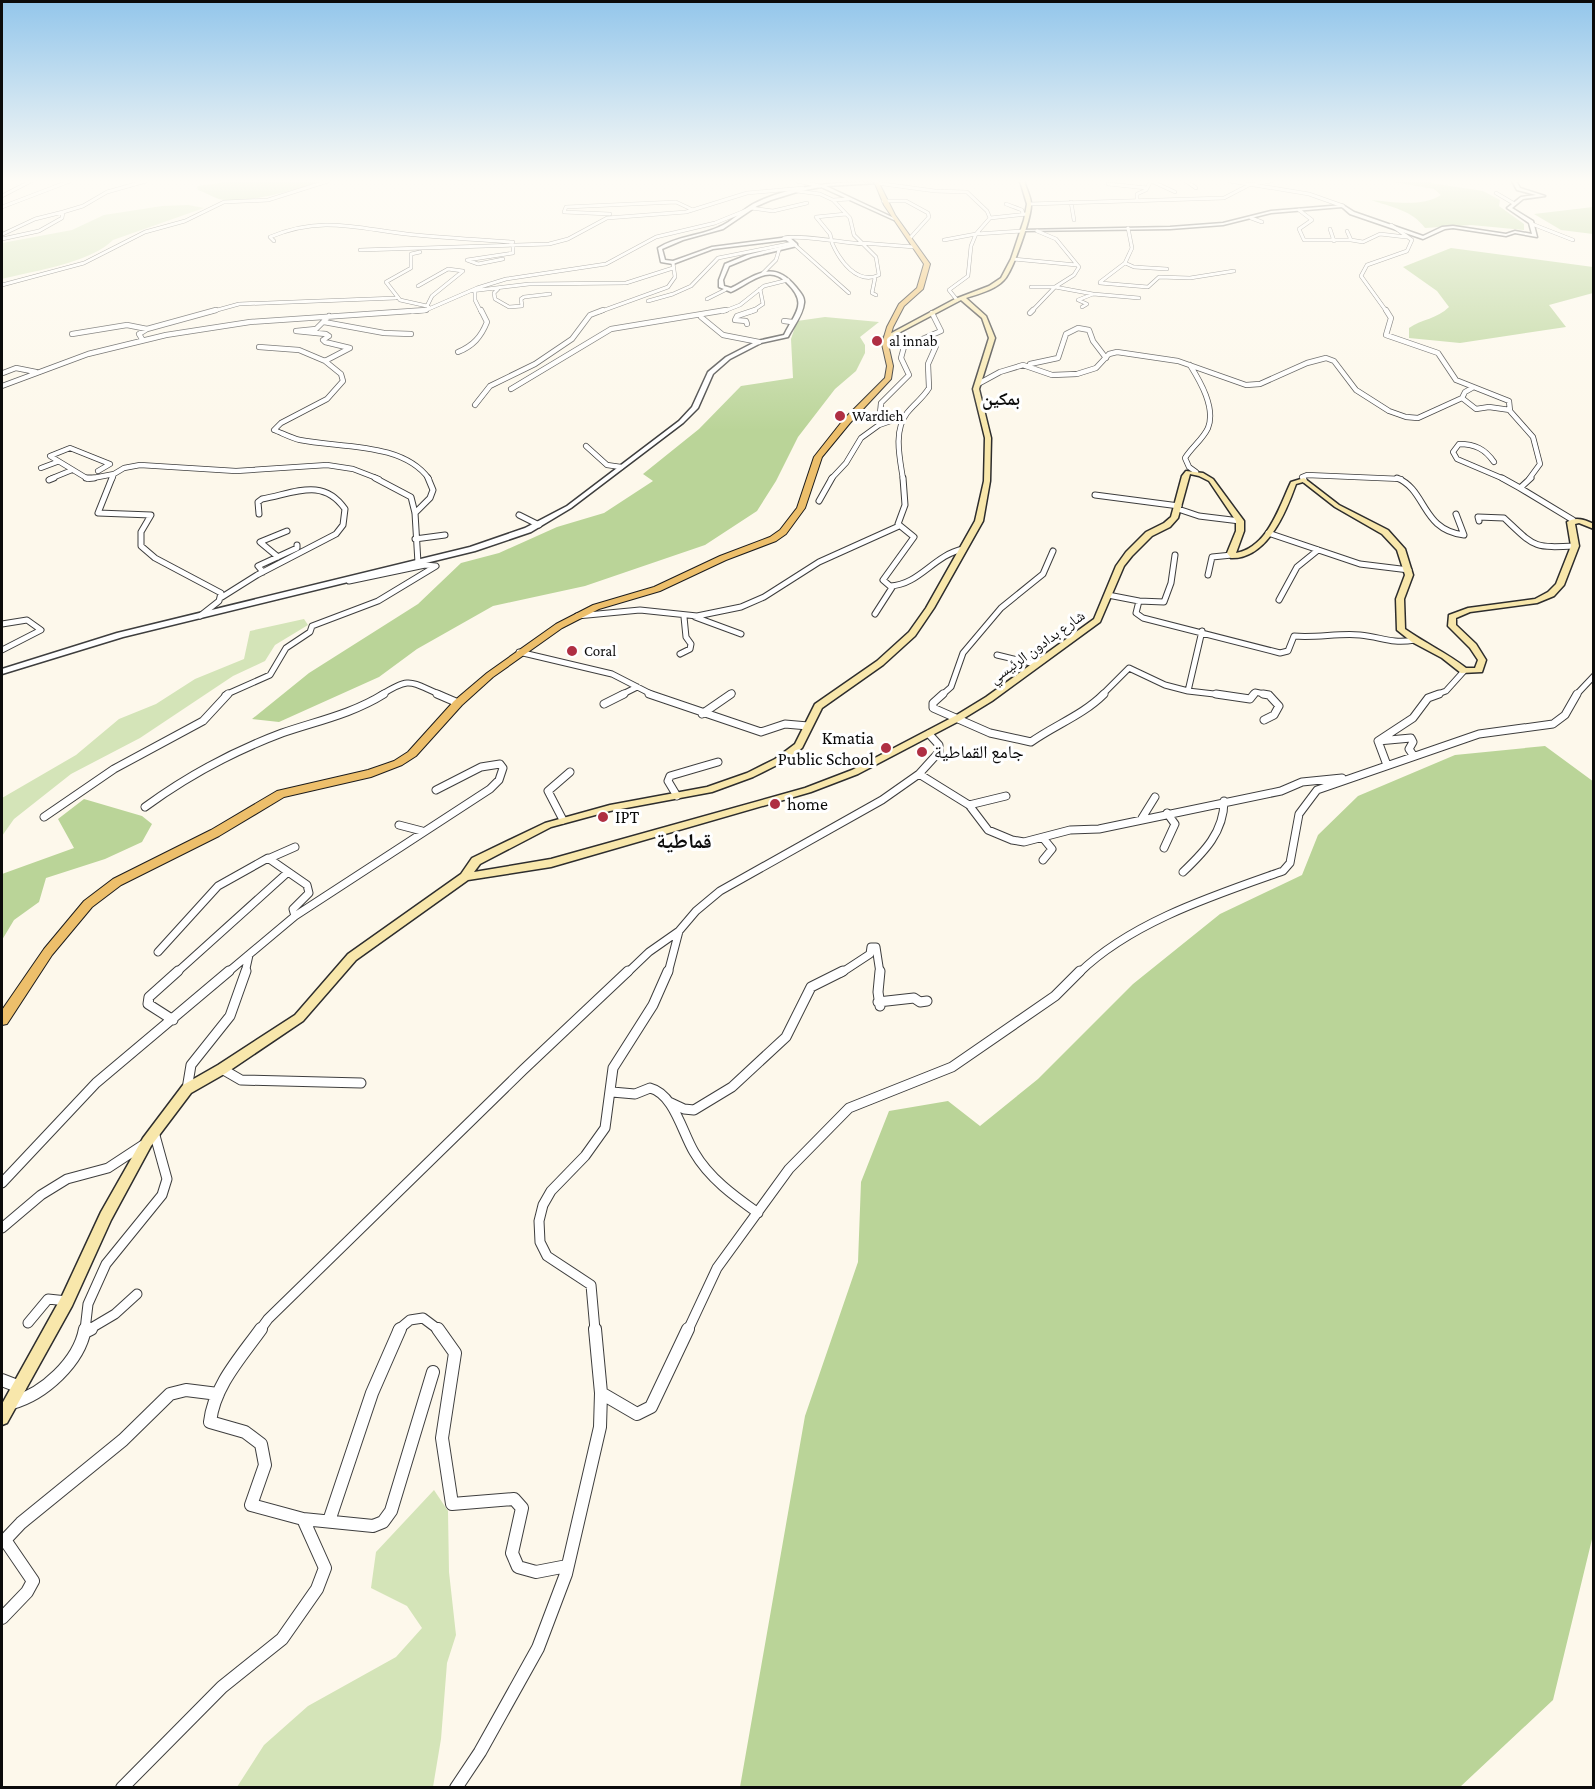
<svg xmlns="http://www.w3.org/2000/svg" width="1595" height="1789" viewBox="0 0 1595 1789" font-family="'Crimson Pro','Noto Naskh Arabic',serif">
	<rect width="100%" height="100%" fill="#fdf8eb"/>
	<path fill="#d4e4b8" d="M188,205L204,208L113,240C90,263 33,271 2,279V243L72,230L104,215L162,206Z
		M304,619L308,625L275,645L265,661L233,676L140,738L71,774L14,819L2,836V798L76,755L119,719L156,704L195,679L244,659L250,631Z
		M434,1490L448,1511L449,1572L456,1635L447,1663L441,1739L433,1787H237L264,1745L308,1706L396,1657L422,1628L407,1606L371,1588L376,1552Z"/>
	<path fill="#bad498" d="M234,181H319C302,190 238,205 219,199C212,197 205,192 198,190L197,186Z
		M1387,181H1433L1431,183L1483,191L1500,200L1499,206L1524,224V230L1471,225L1425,228C1412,210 1391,207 1371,200C1392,202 1423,207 1441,195L1434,189Z
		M1593,207V234L1561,230L1534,214Z
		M1451,248L1593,267V293L1549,305L1566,327L1460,343L1409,338V328C1422,319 1437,319 1449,307L1437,291L1403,267Z
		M825,317L879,322L860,337L865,345V353L856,371L835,389L798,437L776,481L757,511L705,545L585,586L493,606L417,649L379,677L279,722L252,719L309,673L418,604L461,563L499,553L557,527L604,513L653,481L643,474L699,429L741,386L793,378L791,339L797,321Z
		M1545,746L1594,782L1593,1535L1553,1700L1460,1787H740L805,1416L858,1262L861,1182L889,1111L948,1101L980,1126L1038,1079L1133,984L1220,914L1302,875L1318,835L1358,796L1455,755Z
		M84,799L142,816L152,824L142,842L105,859L46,878L39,902L14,920L2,940V874L74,848L58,819Z"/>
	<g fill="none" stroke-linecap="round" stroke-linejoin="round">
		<g stroke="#3e3e3e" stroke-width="4">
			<path id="minor-far5" d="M797,181L820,186
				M1151,181L1175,192
				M1186,181L1196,188
				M1230,181L1309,194L1343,206
				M876,183L935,191L967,192L987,211L990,218
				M1108,184L1147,188
				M797,191L820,194L833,200
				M1496,193L1513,203
				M2,196L31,181
				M1137,200V194L1146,190L1151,181
				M883,201H906L928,213L929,217L911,237
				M1071,202L1074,220
				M1006,204L1022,210L1023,214
				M1029,204L1224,198L1249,185L1271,181
				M2,207L70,181
				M751,208L773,211L807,203
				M1299,210L1312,220L1299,229L1304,240H1351
				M610,214L564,212L566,207L676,202L693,210
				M1251,218L1262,222
				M1532,224L1573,240
				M1128,228L1132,248L1125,263L1134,267L1167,269
				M1330,229L1334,241
				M1037,231L1056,239L1079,267L1074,275L1055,287L1093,294L1078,300L1087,304L1082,307
				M1347,231L1351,240L1363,242L1380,234L1406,237
				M3,234L35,219L63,212
				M784,238C798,234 844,243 863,244
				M2,239L39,231L62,218L63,212L83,206L107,192L146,181
				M944,240L976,234L990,218L1027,214
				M274,241L270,237C324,214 361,230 416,235C448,238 481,240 513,242
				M832,242L830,234L816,217L846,214
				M832,243C840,261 857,285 879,275L876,257L854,235L850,218L833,200L849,199
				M862,243L915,247
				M795,245L849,293
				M360,250L549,244L568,239L607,218L686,212L747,193L803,188
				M420,252L411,254V268L386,282L400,300L427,306
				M503,259L478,264L467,260L513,253V246
				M1013,259L1077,265
				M763,273L776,260L779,250
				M875,278L872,293L876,295
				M1100,282L1125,263
				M1100,283L1148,287L1159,277L1190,278L1234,271
				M2,285L84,263L145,232L185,221L224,202L268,200L328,181
				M418,286L448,269L463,271L432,296L427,306L430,308
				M1031,287H1055
				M498,289L494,293L495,299L509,307L522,306L521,299L524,297L550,294
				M471,291L529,284L626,283L673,268
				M475,292V300L481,312
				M1093,294L1139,298
				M707,299L725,290
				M957,300L949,290L968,276L971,246L976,234L1022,231
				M648,301L673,294L691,286L718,258L793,243
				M210,312L239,304L396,298
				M412,312L424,311L477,288L506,279L606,264L656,237L715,223L747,210
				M599,312L668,287L675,277L673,263
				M722,312L740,305L764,286L788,280
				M751,312L763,304L760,289
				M1031,312L1055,287
				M1387,312L1361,276L1367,265L1407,251L1412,240L1391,225"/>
		</g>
		<g stroke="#3e3e3e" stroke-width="6">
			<path id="minor-far4" d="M1386,310L1391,318L1386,335L1438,353L1456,380L1509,401L1510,411L1533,437L1540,464L1529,479
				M1030,313L1033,310
				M329,316L316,329L296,331L326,334L329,336L323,340L325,342L350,348L325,361L341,374L343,381L327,399L281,423L274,430C282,433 291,438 300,440C339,448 403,442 429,479
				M701,317L723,335L759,342
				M784,321L792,322
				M324,322L384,333L411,334
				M747,324L746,321L735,320L737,316L755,310
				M72,334L127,325L147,329
				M142,339L139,334L147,329L216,310
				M259,347L299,350L325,361
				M458,352C473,346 481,337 487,322L481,310
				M1030,364L1058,358L1066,334L1078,328L1089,330L1093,341L1106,358
				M1190,365C1200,381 1216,408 1208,428C1203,439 1192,447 1185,458L1189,467L1196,472
				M3,373L16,368L36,372
				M978,384L1000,372L1023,365L1052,375L1077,374L1096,368L1109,354L1117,352L1178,361L1246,385L1260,384L1307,363L1326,358L1334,361L1356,390L1389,411L1406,417L1418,418L1462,398L1465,392L1472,388
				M2,386L88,354L166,335L250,322L426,310
				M511,389L611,329L726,310
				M1462,398L1476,409L1489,407L1510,410
				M475,405L490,386L535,364L572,339L590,315L603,310
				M879,425L881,403L909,375L901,358L904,347L941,331L932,313
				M586,446L607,465L621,467
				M1494,462C1485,449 1475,444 1459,444L1453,452L1457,459L1504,479
				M41,468L57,462
				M98,471L110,464L70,448L50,456L88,479L114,474
				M50,479L72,470
				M112,479L114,474L124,468L140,465L236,471L327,465L353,469L379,479
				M831,479L846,463L861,438L879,425L902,417
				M903,479C900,459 893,431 907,413C914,404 923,398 929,388L928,364L936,346L927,339
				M1304,479L1302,477L1307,475L1401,479"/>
		</g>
		<g stroke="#3e3e3e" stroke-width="7">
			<path id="minor-far3" d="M86,478H94
				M112,478L98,513L151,515L141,532V546L155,558L221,593L219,601L200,616
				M375,478L411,497L415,513L418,563
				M903,478L905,505L898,524L914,537L883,580L890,586C919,585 934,555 963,549
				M1303,478L1304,480
				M1397,478C1427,490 1421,530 1464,535L1456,514
				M1502,478L1520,488
				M1531,478L1520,488L1573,520
				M49,480L54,478
				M1095,495L1179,506
				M819,501L832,478
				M1178,509L1199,516L1240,521
				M415,513L430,498L433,490L428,478
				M519,515L539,525
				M1479,521L1478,517L1504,518C1535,547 1532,548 1575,546
				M1268,533L1360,564L1409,570
				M415,539L445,535
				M278,557L260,542L287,531
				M263,572L258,566L297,548V545
				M1208,575L1212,557L1232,555
				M1108,595L1139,601L1136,613L1143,618L1280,653L1288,651L1294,636C1316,638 1339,633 1360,635C1382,637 1390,644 1415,640
				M222,597L257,575L336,534L343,525L345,509C323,477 295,493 262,499L258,502L259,514
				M1279,600L1297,567L1318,550
				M1139,601L1164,602L1171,583L1175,555
				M875,614L893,586
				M577,616L640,610L697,616L741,607L764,597L819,562L899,526
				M695,617L741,634
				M2,624L27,620L41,630L2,650
				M519,652L612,674L653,695
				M680,654L690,649L691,644L686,637L684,617
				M997,655L1035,664
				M1188,691L1223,695
				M225,695L270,675L286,648L310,632L312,626L378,601L436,566L425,565L349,581
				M381,695C411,676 410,682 441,695
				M621,695L637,687
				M729,695L732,693
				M942,695L951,687L963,653L1001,608L1043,574L1053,551
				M1102,695L1129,668L1165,685L1188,691L1202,631
				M1253,695L1255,692L1269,695
				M1435,695L1446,691L1464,671
				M1576,695L1594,676"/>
		</g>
		<g stroke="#3e3e3e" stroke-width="9">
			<path id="minor-far2" d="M437,694L458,703
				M649,694L761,732L785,724L808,726
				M943,694L933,703V708L990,733L1031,742C1055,725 1083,715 1104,694
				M1216,694L1250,699L1254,694
				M1263,694L1269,695L1279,706L1274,715L1264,720
				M604,704L624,694
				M702,714L731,694
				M1378,741L1387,765
				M1413,755L1409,749L1413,742L1411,738L1378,741L1413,718L1428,698L1439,694
				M919,774L969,805L988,830L1012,840L1024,842L1070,830L1099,829L1281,791L1302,782L1342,778
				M677,796L668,781L670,776L718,762
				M969,805L1006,796
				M145,807C186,777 234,751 282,733C317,721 352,714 384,694
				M44,817L114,769L203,721L228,694
				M1142,818L1155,797
				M563,820L548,791L570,772
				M399,825L422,831
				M1043,838L1052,849L1043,860
				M1164,848L1175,824L1167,813
				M270,858L295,847
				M1183,872C1204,852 1224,832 1224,801
				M158,952L218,886L268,858L307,885L309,893L293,909L295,916
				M176,973L287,873
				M227,973L295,916L490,789L499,780L503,768L500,764L481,767L436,790
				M245,973L249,955
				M627,973L649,952L679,931L696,911L720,891L882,800L919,774L939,752V745L929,734
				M668,973L679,931
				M841,973L870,954L871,947H876L880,973
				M1079,973C1131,922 1215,895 1283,871L1290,863L1299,814L1317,790L1479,734L1553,724L1565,715L1577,694"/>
		</g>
		<g stroke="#3e3e3e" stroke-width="11">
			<path id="minor-far1" d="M880,971L878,992L880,1006
				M878,1002L914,998L920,1002L927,1001
				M173,1020L148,1004L149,997L178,971
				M222,1069L241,1080L361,1083
				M187,1089L191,1065L230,1016L246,971
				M612,1092L635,1094L650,1088C674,1094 682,1132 694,1152C709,1178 734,1196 758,1213
				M669,1102L684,1109L694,1110L732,1087L786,1037L811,987L843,971
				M2,1183L96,1083L229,971
				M2,1228L41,1195L67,1179L108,1168L143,1145
				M28,1323L48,1299L67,1301
				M85,1330L88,1304L106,1264L162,1195L167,1179L154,1132
				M88,1330L115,1314L137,1294
				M260,1330L268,1319L523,1070L628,971
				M398,1330L410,1320L423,1318L439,1330
				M595,1330L591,1285L547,1256L540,1242L539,1221L543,1205L551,1191L585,1156L605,1128L613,1068L653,1005L668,971
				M688,1330L717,1268L789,1169L849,1108L952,1067L1055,996L1080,971"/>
		</g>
		<g stroke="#3e3e3e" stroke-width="14">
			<path id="minor" d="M438,1329L455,1353L442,1438L452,1504L514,1499L522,1508L512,1553L518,1567L536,1572L567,1566
				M85,1332L91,1329
				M2,1380L20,1387
				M601,1393L637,1414L651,1407L688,1329
				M12,1403C44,1394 79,1362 85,1329
				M303,1519L373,1526L383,1522L391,1511L433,1372
				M329,1521L372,1393L400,1329
				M2,1618L27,1592L33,1581L5,1540L21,1523L123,1440L170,1394L186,1390L218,1394
				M122,1788L222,1687L282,1639L317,1589L325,1568L303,1519L251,1505L265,1465L261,1444L245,1432L210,1422C214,1386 241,1357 261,1329
				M456,1788L480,1752L538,1648L566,1574L600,1427L601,1393L595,1329"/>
		</g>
		<g stroke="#3e3e3e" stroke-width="3">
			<path id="tertiary" d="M1512,181H1516L1520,188L1545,196L1523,199L1512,208L1533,221L1537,237L1515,233L1506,236L1453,228L1445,229L1423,239L1350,214L1342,207L1271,213L1223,225L1170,229L1023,231L1021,230L1170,227L1223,223L1271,211L1343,205L1354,212L1423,236L1442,227L1453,226L1506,234L1515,231L1532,234L1529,223L1507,208L1521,197L1536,195L1517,190Z
				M861,182L878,183L826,186L894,218V220L821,187L800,191L771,200L757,206L723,229L683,240L662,249L665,260L673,261L712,247L789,237L797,244V246L751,257L729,266L723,280L724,286L731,288C756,275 773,259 796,287C800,292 805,297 804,303C803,315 793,327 788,337L761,343L730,359L713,374L698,408L683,423L571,508L531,532L475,551L123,637L2,674V669L117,633L470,547L525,528L567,506L679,421L692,407L708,372L726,357L757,341L784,335C795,312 809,304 786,282C780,276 773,273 765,275C753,278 742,287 731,292L719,287V280L725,264L747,255L792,244L786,240L713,249L673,264L661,262L658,248C677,236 699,236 719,227C732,222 741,211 753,204C786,187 825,183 861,182Z"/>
		</g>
		<g stroke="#2d2d2d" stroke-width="3">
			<path id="secondary" d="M1020,181H1024C1026,188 1031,197 1031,204C1032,216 1013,271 1004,280C995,290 978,294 966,298L986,316L995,338L979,389L991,438L990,481L983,521L934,608L915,636L883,665L822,708L802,748L781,763L753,777L712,792L610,811L551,827L480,864L474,872L551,859L805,788L852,770L955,716L986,697L1094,619L1116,566L1126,552L1146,532L1164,523L1171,517L1182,476L1186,471L1203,473L1213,479L1244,521V531L1236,553C1268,547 1279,507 1291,482L1304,478L1339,505L1388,530L1405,549L1413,575L1404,599L1405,629C1425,643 1447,653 1466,668H1475L1478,660L1470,648L1448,626L1449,615L1468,608L1535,599L1548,592L1556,584L1571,546L1567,522C1576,516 1585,520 1594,524V529L1579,523L1575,524L1579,546L1564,585L1554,596L1537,603L1470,612L1456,618V625L1476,644L1486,660L1482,672L1461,673L1442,658L1412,642L1397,630L1396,599L1405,575L1397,550L1382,534L1335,507L1303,482L1296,484C1286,512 1267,559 1231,558L1227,553L1236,531V521L1209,481L1199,476L1190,474L1178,518L1170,527L1152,536L1132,556L1124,566L1100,622L992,701L961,720L858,774L811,792L551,867L468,880L356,960L303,1021L226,1073L191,1093L151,1146L111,1220L72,1306L7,1423L2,1425V1404L62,1296L101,1212L143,1138L183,1085L218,1065L295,1015L348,954L461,874L472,858L545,823L610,805L707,787L747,773L775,759L795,744L815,704L877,661L909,632L926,608L975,521L984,481L985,438L973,389L989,338L982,318L961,300L889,338L884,337L955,299L989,286L1001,278L1011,259L1024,220L1027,204Z"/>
		</g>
		<g stroke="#1c1c1c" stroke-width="2">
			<path id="primary" d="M874,181H878L895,215L930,264L923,289L904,306L893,327L888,344L893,366L891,379L850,423L822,457L805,508L786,534L776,541L726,560L660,591L599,609L562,628L493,677L462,705L416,756L402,765L371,777L284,797L219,836L121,885L92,907L52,955L7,1024L2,1025V1010L44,949L84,901L113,879L211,830L277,791L368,770L394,761L408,752L454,701L487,673L556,624L593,605L654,587L720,556L770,537L780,530L797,508L814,457L844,419L885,378L887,366L882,344L887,327L899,304L917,288L924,264L884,205Z"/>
		</g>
		<use href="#minor-far5" stroke="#fff" stroke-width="3"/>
		<use href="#minor-far4" stroke="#fff" stroke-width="4.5"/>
		<use href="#minor-far3" stroke="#fff" stroke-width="5"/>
		<use href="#minor-far2" stroke="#fff" stroke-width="7"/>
		<use href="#minor-far1" stroke="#fff" stroke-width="9"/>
		<use href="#minor" stroke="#fff" stroke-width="12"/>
		<use href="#tertiary" fill="#fff" fill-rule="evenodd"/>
		<use href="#secondary" fill="#f8e7ab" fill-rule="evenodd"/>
		<use href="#primary" fill="#edbf6b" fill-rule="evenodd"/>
	</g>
	<linearGradient id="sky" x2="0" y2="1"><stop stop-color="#93c6eb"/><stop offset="0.42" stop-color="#fefcf6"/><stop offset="1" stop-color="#fefcf6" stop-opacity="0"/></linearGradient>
	<rect width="1595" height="431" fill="url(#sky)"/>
	<g fill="#af2f43" stroke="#fff" stroke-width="2">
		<circle cx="877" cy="341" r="6"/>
		<circle cx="840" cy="416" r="6"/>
		<circle cx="572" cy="651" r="6"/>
		<circle cx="886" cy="748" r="6"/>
		<circle cx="922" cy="752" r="6"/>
		<circle cx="775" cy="804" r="6"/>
		<circle cx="603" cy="817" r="6"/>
	</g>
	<g text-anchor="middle" stroke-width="6" stroke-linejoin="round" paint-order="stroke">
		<g font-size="15" fill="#0b0b0b" stroke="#fff" text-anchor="start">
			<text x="889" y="346">al innab</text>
			<text x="852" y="421">Wardieh</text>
			<text x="584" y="656">Coral</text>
		</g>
		<g font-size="15" fill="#0b0b0b" stroke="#fff">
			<text transform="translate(1037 647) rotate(-36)" y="5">شارع بدادون الرئيسي</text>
		</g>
		<g font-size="18" font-weight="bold" fill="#0b0b0b" stroke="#fff">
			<text x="1001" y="405">بمكين</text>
		</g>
		<g font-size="18" fill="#0b0b0b" stroke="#fff" text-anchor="start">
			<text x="874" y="744" text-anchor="end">Kmatia<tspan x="874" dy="21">Public School</tspan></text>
			<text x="934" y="758">جامع القماطية</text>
			<text x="787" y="810">home</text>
			<text x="615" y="823">IPT</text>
		</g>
		<g font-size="21" font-weight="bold" fill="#0b0b0b" stroke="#fff">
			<text x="684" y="848">قماطية</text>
		</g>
	</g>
	<rect width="1595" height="1789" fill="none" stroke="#0b0b0b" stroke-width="6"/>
</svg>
